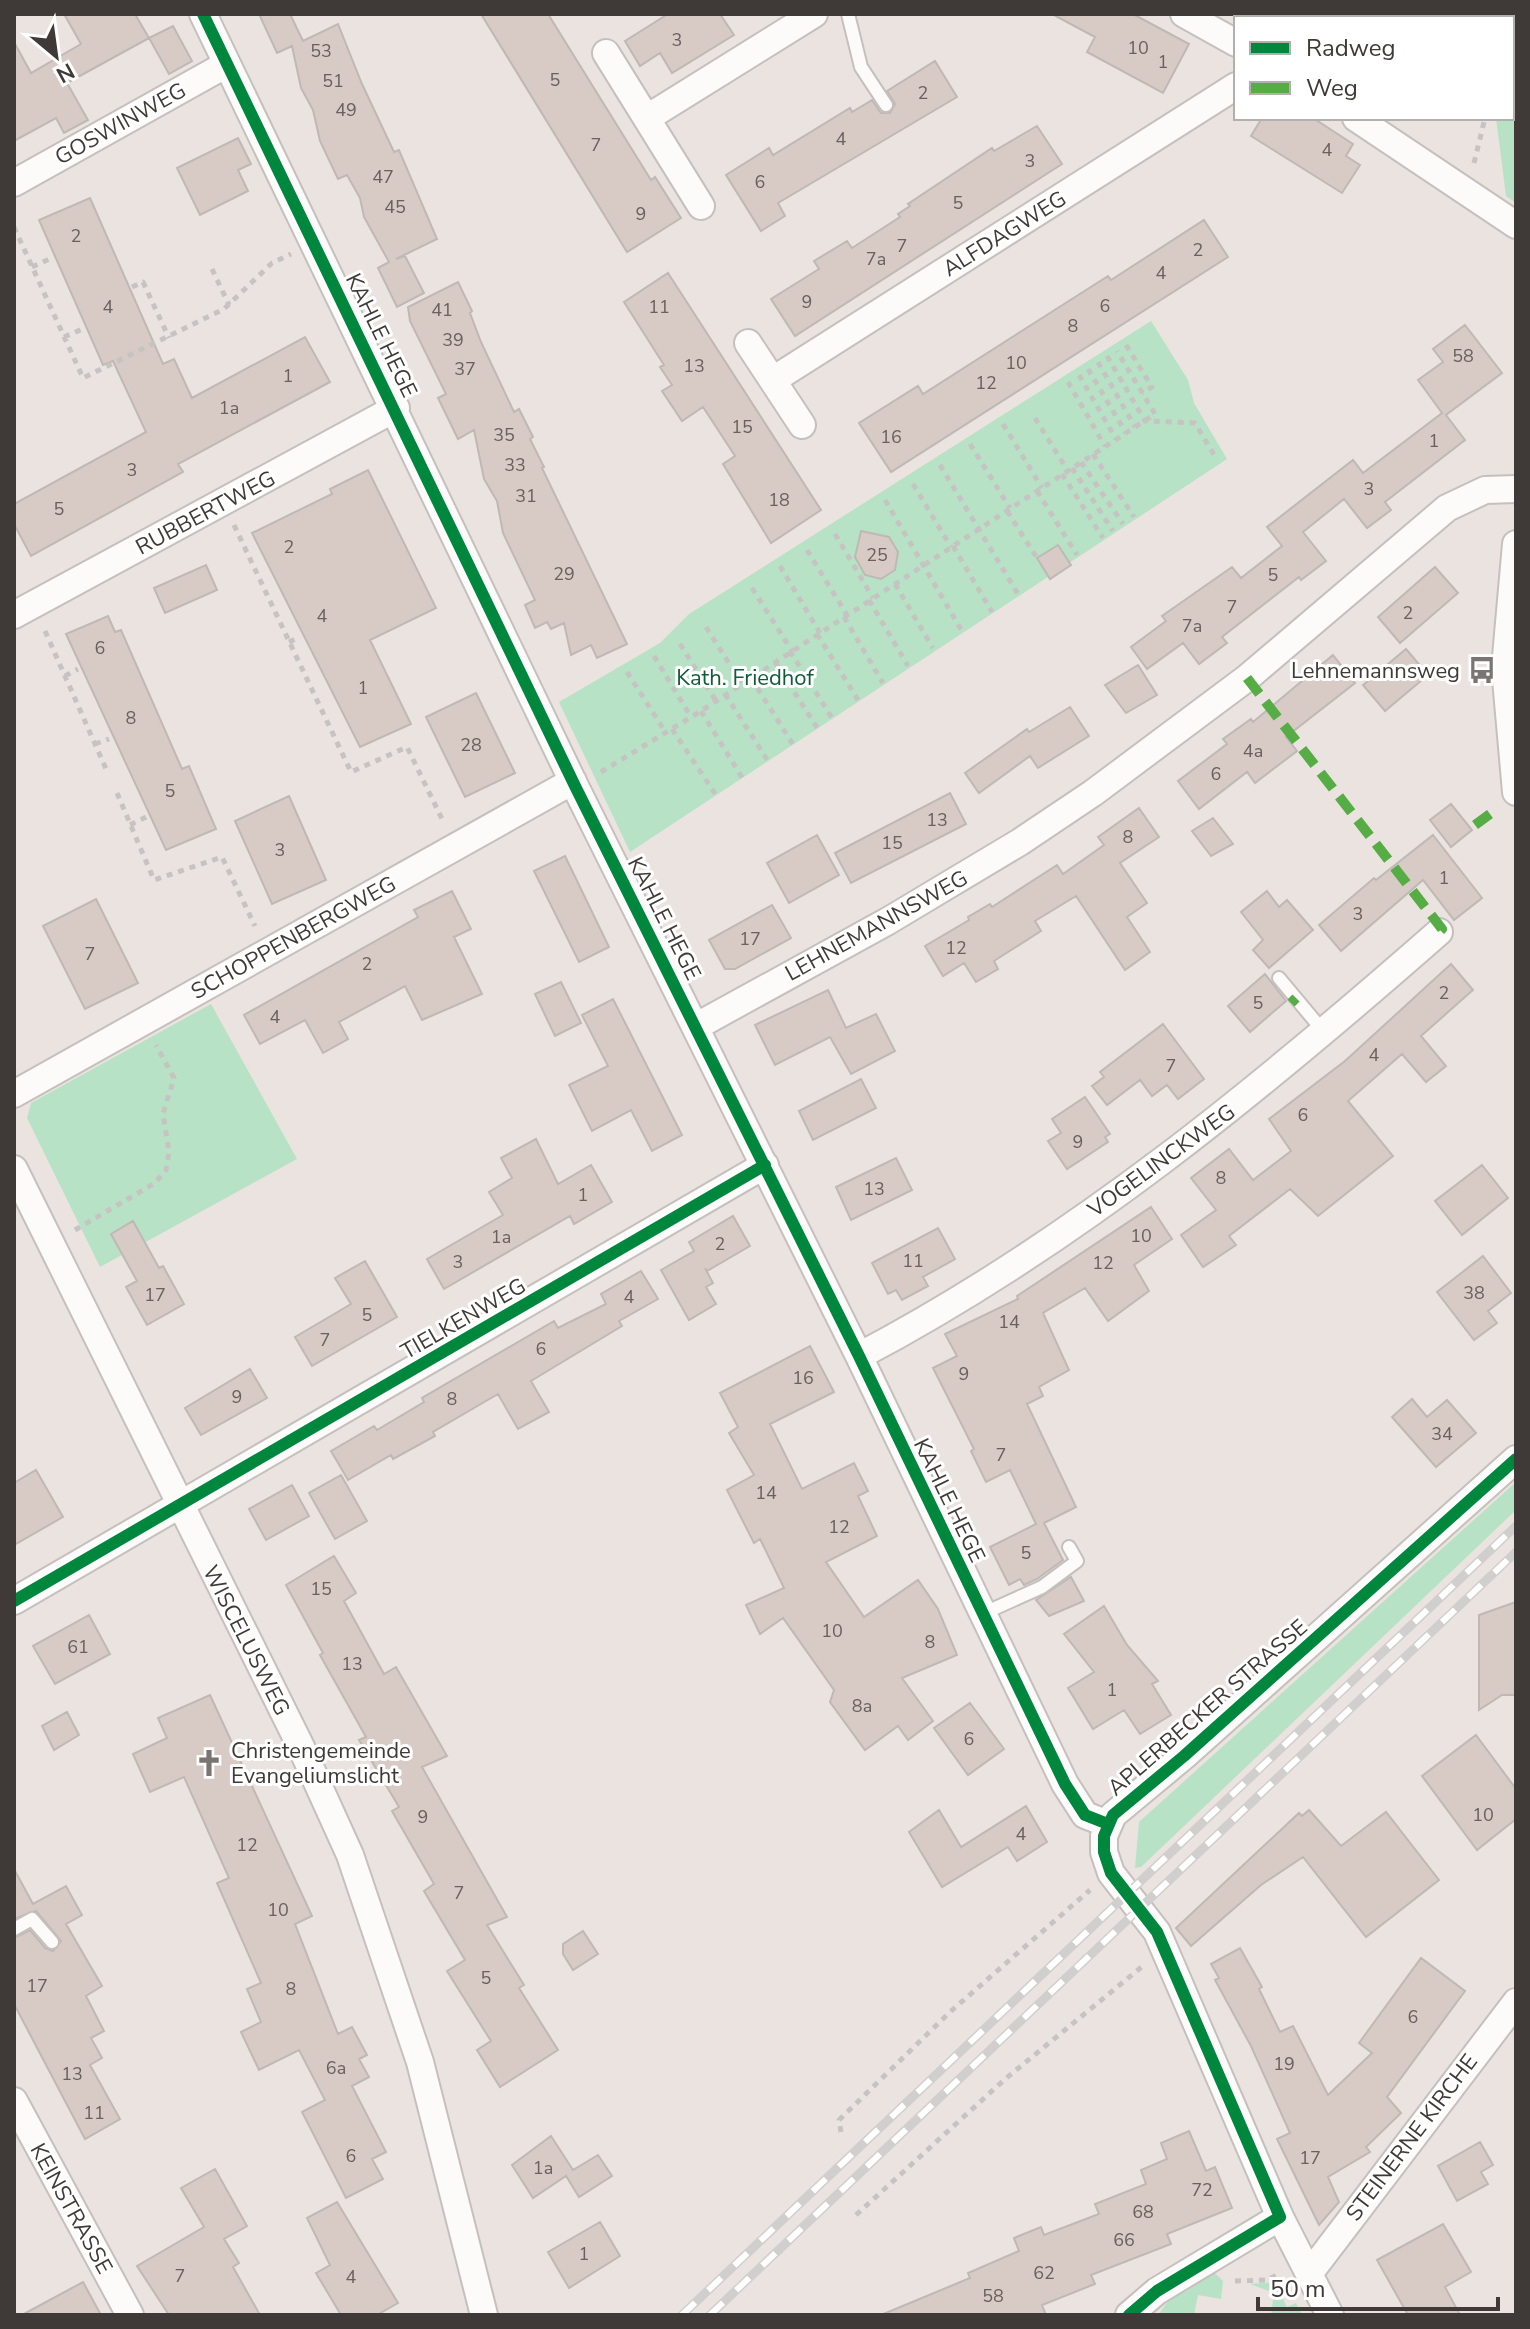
<svg xmlns="http://www.w3.org/2000/svg" width="1530" height="2329" viewBox="0 0 1530 2329" font-family="'Nunito Sans',sans-serif">
	<rect width="100%" height="100%" fill="#ebe3e0"/>
	<path fill="#b7e2c6" d="M1481,14H1516V203L1506,196L1496,118H1512V18H1482Z
		M1151,321L1188,380L1194,403L1227,459L630,852L559,702L660,643L689,614Z
		M211,1004L297,1159L100,1267L27,1118L31,1103Z
		M1516,1482V1510L1141,1867L1135,1868L1139,1822Z
		M1214,2272L1223,2281L1221,2299L1198,2295L1194,2315H1158L1169,2300Z
		M1274,2282L1287,2307L1296,2303L1302,2315H1271L1274,2293L1250,2284Z"/>
	<path fill="#d8cac4" stroke="#beb9b6" stroke-width="2" d="M64,14H135L149,38L67,83L88,120L64,133L56,118L14,141V42L31,73L81,44Z
		M259,14H290L303,41L338,24L362,84L394,152L399,150L437,239L396,259L405,256L424,293L397,307L378,268L389,262L364,217L360,198L347,175L338,179L320,141L313,110L301,88L292,46L277,53Z
		M481,14H548L651,180L655,177L681,218L627,252Z
		M668,14H720L734,35L672,73L660,53L640,66L625,41Z
		M1052,14H1133L1189,44L1163,93L1087,52L1095,37Z
		M173,26L192,61L169,74L149,38Z
		M935,61L957,97L778,203L785,216L761,231L726,175L769,148L773,155L850,108L852,112L872,100L881,113H890L895,104L887,91Z
		M1262,118H1313L1353,144L1346,156L1360,165L1342,193L1251,136Z
		M1037,126L1062,164L795,336L771,299L819,269L814,261L847,241L852,248L900,217L898,214L910,206L908,204L992,148L994,151Z
		M238,138L251,164L238,170L248,191L200,215L177,168Z
		M90,198L163,364L174,359L192,398L305,337L330,382L178,464L183,472L31,556L14,524V504L146,432L113,361L103,365L39,220Z
		M1204,220L1228,257L891,472L859,423L918,386L923,394L1108,276L1111,280Z
		M668,273L821,510L771,543L723,464L735,456L703,407L682,421L662,391L672,385L660,367L664,365L624,302Z
		M458,282L472,311L470,313L481,342L514,412L519,409L533,437L530,439L544,467L542,468L627,644L597,658L591,645L571,655L564,623L551,629L547,622L535,628L525,605L535,600L503,533L497,501L484,479L474,430L458,439L438,398L446,394L410,321L408,307Z
		M1465,325L1502,373L1446,415L1465,440L1385,502L1391,510L1367,528L1344,499L1303,532L1326,561L1301,580L1299,577L1222,637L1227,643L1199,664L1183,643L1147,669L1131,647L1166,621L1162,616L1232,567L1241,578L1282,546L1267,527L1353,460L1363,473L1442,413L1418,380L1443,362L1433,349Z
		M368,470L436,608L370,640L411,724L360,747L252,533L332,494L330,489Z
		M861,531L889,537L898,552L895,570L881,579L865,575L855,557Z
		M1058,545L1071,565L1050,579L1037,558Z
		M206,565L217,590L165,613L154,588Z
		M1435,567L1458,593L1400,643L1378,617Z
		M108,616L115,632L121,630L182,769L189,766L216,829L166,850L66,634Z
		M1406,649L1428,675L1385,711L1363,685Z
		M1333,655L1355,683L1286,737L1297,751L1255,783L1247,772L1199,809L1178,781L1227,744L1223,739L1251,719L1253,722Z
		M1138,665L1157,695L1126,713L1105,685Z
		M476,693L515,773L465,797L426,717Z
		M1070,707L1089,736L1038,768L1030,756L979,793L965,773L1027,729L1029,732Z
		M950,793L966,824L851,883L835,853Z
		M289,796L326,880L272,904L235,821Z
		M1451,804L1472,830L1451,847L1430,820Z
		M1139,808L1159,837L1120,863L1147,903L1127,917L1150,952L1125,970L1076,896L1035,921L1041,931L994,961L998,969L976,982L964,963L943,976L925,946L969,920L968,917L990,904L992,907L1057,865L1063,874L1104,845L1098,837Z
		M1213,818L1233,844L1211,856L1192,831Z
		M817,835L839,875L789,903L767,863Z
		M1433,835L1482,898L1454,920L1423,880L1341,951L1319,925L1374,878L1376,880Z
		M565,856L609,947L579,962L534,871Z
		M452,891L471,929L454,937L482,994L422,1020L405,986L339,1022L348,1039L323,1053L305,1020L260,1044L244,1015L418,917L414,910Z
		M1267,891L1279,907L1287,900L1313,930L1269,968L1253,950L1263,940L1241,912Z
		M96,899L138,983L85,1009L43,926Z
		M772,905L791,938L735,969H725L709,940Z
		M1451,964L1473,990L1421,1036L1446,1066L1426,1082L1402,1054L1348,1101L1393,1156L1318,1216L1290,1189L1229,1236L1236,1245L1203,1267L1181,1235L1216,1210L1191,1178L1229,1149L1253,1180L1291,1151L1269,1119L1345,1061Z
		M1265,974L1286,1001L1250,1032L1228,1006Z
		M561,982L581,1023L555,1036L535,994Z
		M828,990L846,1028L876,1014L895,1051L851,1074L830,1037L775,1065L755,1025Z
		M613,999L682,1135L652,1151L631,1110L592,1131L569,1085L608,1066L582,1015Z
		M1163,1024L1204,1079L1178,1099L1167,1085L1152,1096L1140,1080L1107,1105L1092,1086L1104,1077L1100,1072Z
		M861,1079L876,1108L813,1140L799,1111Z
		M1085,1097L1110,1134L1105,1137L1108,1142L1067,1169L1048,1141L1061,1133L1052,1119Z
		M536,1139L558,1184L591,1165L612,1202L574,1224L570,1216L444,1289L427,1259L503,1215L489,1192L512,1178L501,1158Z
		M896,1158L912,1190L851,1220L836,1187Z
		M1482,1165L1508,1198L1462,1235L1435,1201Z
		M1151,1207L1172,1239L1134,1265L1149,1291L1108,1321L1085,1288L1043,1313L1069,1370L1039,1387L1043,1396L1027,1404L1076,1507L1044,1523L1063,1560L1037,1579L1024,1585L1020,1579L1009,1585L990,1547L1036,1524L1010,1470L986,1482L971,1451L974,1449L933,1368L957,1356L945,1334L1018,1299L1017,1296Z
		M733,1216L750,1246L707,1271L705,1268L713,1283L706,1287L716,1304L689,1320L661,1270L694,1251L689,1242Z
		M133,1221L159,1268L163,1266L184,1304L147,1325L126,1287L137,1281L111,1234Z
		M938,1228L955,1259L923,1277L928,1286L902,1300L896,1290L888,1294L872,1263Z
		M1483,1256L1511,1293L1488,1311L1497,1323L1474,1340L1437,1292Z
		M365,1261L397,1317L312,1366L295,1337L351,1304L335,1278Z
		M641,1271L658,1299L619,1321L622,1326L531,1381L549,1412L518,1429L498,1394L433,1432L435,1436L393,1459L391,1455L348,1480L331,1451L374,1426L377,1430L424,1402L422,1398L554,1321L558,1328L606,1304L601,1294Z
		M810,1346L834,1392L770,1424L802,1489L854,1463L868,1491L858,1496L877,1536L826,1562L864,1617L918,1580L938,1609L957,1655L902,1678L933,1721L908,1740L898,1726L865,1750L830,1702L834,1690L783,1618L760,1634L746,1605L784,1588L760,1539L754,1543L727,1490L754,1475L729,1433L738,1427L720,1393Z
		M250,1369L267,1398L201,1435L185,1408Z
		M1412,1399L1427,1417L1447,1400L1476,1433L1436,1467L1392,1417Z
		M36,1470L63,1517L14,1545V1483Z
		M341,1475L367,1521L335,1539L309,1493Z
		M292,1485L309,1516L266,1540L249,1509Z
		M334,1556L356,1593L344,1601L384,1674L396,1667L447,1756L422,1767L507,1917L487,1925L524,1985L519,1988L558,2050L500,2087L477,2050L491,2041L447,1971L465,1960L424,1891L434,1884L392,1811L399,1807L359,1740L366,1737L320,1655L323,1653L286,1585Z
		M1071,1577L1084,1601L1049,1616L1036,1600Z
		M1516,1602V1695H1502L1479,1710V1615Z
		M1104,1606L1127,1645L1158,1681L1152,1684L1171,1715L1140,1734L1124,1710L1093,1729L1068,1688L1094,1672L1064,1634Z
		M89,1615L110,1654L55,1684L33,1646Z
		M210,1695L312,1916L295,1924L338,2034L352,2027L367,2055L359,2059L369,2077L352,2086L386,2152L372,2159L383,2179L346,2198L302,2112L325,2100L299,2050L259,2070L241,2032L261,2022L247,1989L261,1983L217,1883L229,1878L184,1777L150,1792L133,1754L167,1738L158,1718Z
		M970,1703L1004,1749L968,1775L934,1728Z
		M67,1712L79,1735L54,1750L42,1726Z
		M1476,1735L1516,1789V1819L1477,1850L1422,1776Z
		M1026,1806L1047,1842L1017,1861L1008,1847L942,1887L909,1832L939,1810L961,1847Z
		M1309,1810L1341,1846L1386,1812L1439,1880L1366,1937L1303,1857L1261,1885L1191,1946L1176,1928L1299,1813L1302,1816Z
		M14,1869L33,1904L66,1886L82,1915L66,1924L102,1986L86,1996L104,2031L91,2038L102,2058L90,2065L120,2119L85,2139L14,2004V1938L30,1930L45,1948L53,1951L61,1941L36,1911L14,1919Z
		M583,1931L598,1954L573,1970L563,1954V1944Z
		M1240,1948L1262,1987L1259,1989L1280,2032L1293,2026L1328,2095L1372,2053L1359,2043L1421,1958L1465,1991L1387,2097L1401,2113L1366,2147L1370,2152L1328,2177L1339,2202L1319,2225L1277,2139L1290,2133L1251,2046L1215,1980L1219,1978L1211,1964Z
		M1189,2131L1206,2171L1215,2167L1232,2208L1167,2234L1171,2244L1091,2275L1095,2284L1042,2305L1046,2315H881L970,2278L968,2273L1019,2251L1014,2238L1041,2227L1044,2235L1099,2214L1095,2204L1146,2184L1141,2170L1167,2159L1161,2143Z
		M551,2136L573,2170L598,2155L612,2176L579,2197L566,2176L533,2198L512,2165Z
		M1480,2142L1493,2165L1481,2172L1488,2184L1457,2201L1438,2166Z
		M215,2169L247,2226L224,2239L239,2263L233,2267L260,2315H169L137,2266L204,2227L181,2188Z
		M337,2202L398,2303L377,2315H341L316,2273L330,2265L307,2218Z
		M600,2222L620,2256L569,2288L548,2252Z
		M1443,2224L1471,2272L1445,2287L1460,2315H1408L1377,2260Z
		M83,2282L101,2315H22Z"/>
	<g fill="none" stroke-linecap="round" stroke-linejoin="round">
		<g stroke="#c5c0bd" stroke-width="16">
			<path id="service" d="M848,14L861,67L886,105
				M1279,978L1324,1032
				M982,1614L1042,1587L1077,1561L1069,1547
				M14,1929L32,1919L52,1942"/>
		</g>
		<g stroke="#c5c0bd" stroke-width="30">
			<path id="minor" d="M203,14L575,786L859,1356L1065,1784L1085,1815L1108,1824
				M1184,14L1236,43
				M606,53L701,206
				M647,118L814,14
				M1356,118L1516,225
				M14,183L227,64
				M748,343L802,425
				M773,380L1236,86
				M1516,544L1505,668L1516,792
				M14,615L396,408
				M697,1026L888,921L1020,842L1093,793L1247,678L1447,508L1485,490L1516,489
				M14,1094L573,781
				M14,1169L301,1747L350,1855L420,2062L484,2315
				M859,1356C1072,1244 1259,1090 1439,932
				M14,1601L765,1165
				M14,2101L130,2315
				M1309,2274L1516,2002
				M1129,2315L1157,2291L1280,2217
				M1330,2315L1280,2217L1157,1932L1111,1873L1104,1852V1836L1113,1815L1184,1756L1516,1459"/>
		</g>
		<path stroke="#c6c4c3" stroke-width="5" stroke-dasharray="6 6" stroke-linecap="butt" d="M1502,18V14
			M1474,163L1485,118
			M14,227L83,378L224,309L272,263L291,254
			M32,267L54,257
			M212,269L229,305
			M132,287L143,282L169,338
			M64,337L85,328
			M1126,345L1152,387L1142,393
			M1107,356L1145,421L1195,423L1216,458
			M1098,362L1135,427
			M1088,369L1126,433
			M1079,375L1116,439
			M1068,382L1105,446
			M1035,418L1068,471
			M1003,424L1042,488
			M970,444L1010,508
			M1093,454L1134,517
			M1081,462L1123,524
			M940,465L1018,594
			M1072,468L1113,531
			M1062,474L1103,538
			M913,484L951,547
			M1037,491L1077,555
			M885,500L962,631
			M1007,511L1037,558
			M234,525L351,772L407,747L443,821
			M835,534L873,598
			M953,546L992,612
			M807,550L847,615
			M780,566L820,633
			M895,584L933,648
			M752,588L792,651
			M869,600L908,666
			M844,617L883,683
			M706,627L742,684
			M45,631L107,771
			M817,634L858,700
			M289,642L300,637
			M680,644L716,701
			M790,651L832,718
			M654,656L691,717
			M775,662L818,729
			M627,672L666,733
			M65,676L78,669
			M751,678L794,746
			M725,694L768,761
			M701,711L743,779
			M672,729L716,795
			M95,744L109,739
			M601,772L701,711L1155,414L1117,351
			M117,793L154,880L222,857L255,926
			M130,825L150,815
			M75,1230L155,1183L166,1170L169,1152L163,1114L174,1078L156,1045
			M841,2132L839,2120L950,2012L1090,1890
			M856,2215L1004,2080L1144,1965
			M1235,2281L1267,2280L1279,2274"/>
		<use href="#service" stroke="#fcfbfa" stroke-width="12"/>
		<use href="#minor" stroke="#fcfbfa" stroke-width="26"/>
		<g stroke="#d1cfcd" stroke-width="9">
			<path id="rail" d="M682,2315L1516,1526
				M710,2315L1516,1552"/>
		</g>
		<use href="#rail" stroke="#fff" stroke-width="6" stroke-dasharray="18" stroke-linecap="butt"/>
		<path stroke="#56ac45" stroke-width="10" stroke-dasharray="20 10" stroke-linecap="butt" d="M1247,678L1432,916L1442,929L1439,932
			M1475,825L1490,814
			M1291,1003L1296,998"/>
		<g stroke="#fff" stroke-width="17">
			<path id="cycleway" d="M203,14L575,786L859,1356L1065,1784L1085,1815L1108,1824
				M14,1601L765,1165
				M1129,2315L1157,2291L1280,2217L1157,1932L1111,1873L1104,1852V1836L1113,1815L1184,1756L1516,1459"/>
		</g>
		<use href="#cycleway" stroke="#00873e" stroke-width="12"/>
	</g>
	<defs>
		<g id="bus-bare" transform="scale(2.16)"><path d="M-5-6H5V4H4V6H2V4H-2V6H-4V4H-5ZM-3.5-4V0h7V-4ZM-3.5 1.2v1.5H-2V1.2ZM2 1.2v1.5H3.5V1.2Z" fill="#7b7572" stroke="#fff" stroke-width="2.5" paint-order="stroke"/></g>
		<g id="church-bare" transform="scale(2.16)"><path d="M-1.2-6h2.4v3.5h3.3v2.4h-3.3V6h-2.4V-.1h-3.3v-2.4h3.3Z" fill="#7b7572" stroke="#fff" stroke-width="2.5" paint-order="stroke"/></g>
	</defs>
	<g fill-rule="evenodd">
		<use href="#bus-bare" x="1482" y="670"/>
		<use href="#church-bare" x="209" y="1763"/>
	</g>
	<g text-anchor="middle" stroke-width="6" stroke-linejoin="round" paint-order="stroke">
		<g font-size="18" fill="#68615d">
			<text x="677" y="46">3</text>
			<text x="1138" y="54">10</text>
			<text x="321" y="57">53</text>
			<text x="1163" y="68">1</text>
			<text x="555" y="86">5</text>
			<text x="333" y="87">51</text>
			<text x="923" y="99">2</text>
			<text x="346" y="116">49</text>
			<text x="841" y="145">4</text>
			<text x="596" y="151">7</text>
			<text x="1327" y="156">4</text>
			<text x="1030" y="167">3</text>
			<text x="383" y="183">47</text>
			<text x="760" y="188">6</text>
			<text x="958" y="209">5</text>
			<text x="395" y="213">45</text>
			<text x="641" y="220">9</text>
			<text x="76" y="242">2</text>
			<text x="902" y="252">7</text>
			<text x="1198" y="256">2</text>
			<text x="876" y="265">7a</text>
			<text x="1161" y="279">4</text>
			<text x="807" y="308">9</text>
			<text x="1105" y="312">6</text>
			<text x="108" y="313">4</text>
			<text x="659" y="313">11</text>
			<text x="442" y="316">41</text>
			<text x="1073" y="332">8</text>
			<text x="453" y="346">39</text>
			<text x="1463" y="362">58</text>
			<text x="1016" y="369">10</text>
			<text x="694" y="372">13</text>
			<text x="465" y="375">37</text>
			<text x="288" y="382">1</text>
			<text x="986" y="389">12</text>
			<text x="229" y="414">1a</text>
			<text x="742" y="433">15</text>
			<text x="504" y="441">35</text>
			<text x="891" y="443">16</text>
			<text x="1434" y="447">1</text>
			<text x="515" y="471">33</text>
			<text x="132" y="476">3</text>
			<text x="1369" y="495">3</text>
			<text x="526" y="502">31</text>
			<text x="779" y="506">18</text>
			<text x="59" y="515">5</text>
			<text x="289" y="553">2</text>
			<text x="877" y="561">25</text>
			<text x="564" y="580">29</text>
			<text x="1273" y="581">5</text>
			<text x="1232" y="613">7</text>
			<text x="1408" y="619">2</text>
			<text x="322" y="622">4</text>
			<text x="1192" y="632">7a</text>
			<text x="100" y="654">6</text>
			<text x="363" y="694">1</text>
			<text x="131" y="724">8</text>
			<text x="471" y="751">28</text>
			<text x="1253" y="757">4a</text>
			<text x="1216" y="780">6</text>
			<text x="170" y="797">5</text>
			<text x="937" y="826">13</text>
			<text x="1128" y="843">8</text>
			<text x="892" y="849">15</text>
			<text x="280" y="856">3</text>
			<text x="1444" y="884">1</text>
			<text x="1358" y="920">3</text>
			<text x="750" y="945">17</text>
			<text x="956" y="954">12</text>
			<text x="90" y="960">7</text>
			<text x="367" y="970">2</text>
			<text x="1444" y="999">2</text>
			<text x="1258" y="1009">5</text>
			<text x="275" y="1023">4</text>
			<text x="1374" y="1061">4</text>
			<text x="1171" y="1072">7</text>
			<text x="1303" y="1121">6</text>
			<text x="1078" y="1148">9</text>
			<text x="1221" y="1184">8</text>
			<text x="874" y="1195">13</text>
			<text x="583" y="1201">1</text>
			<text x="1141" y="1242">10</text>
			<text x="501" y="1243">1a</text>
			<text x="720" y="1250">2</text>
			<text x="913" y="1267">11</text>
			<text x="458" y="1268">3</text>
			<text x="1103" y="1269">12</text>
			<text x="1474" y="1299">38</text>
			<text x="155" y="1301">17</text>
			<text x="629" y="1303">4</text>
			<text x="367" y="1321">5</text>
			<text x="1009" y="1328">14</text>
			<text x="325" y="1346">7</text>
			<text x="541" y="1355">6</text>
			<text x="964" y="1380">9</text>
			<text x="803" y="1384">16</text>
			<text x="237" y="1403">9</text>
			<text x="452" y="1405">8</text>
			<text x="1442" y="1440">34</text>
			<text x="1001" y="1461">7</text>
			<text x="766" y="1499">14</text>
			<text x="839" y="1533">12</text>
			<text x="1026" y="1559">5</text>
			<text x="321" y="1595">15</text>
			<text x="832" y="1637">10</text>
			<text x="930" y="1648">8</text>
			<text x="78" y="1653">61</text>
			<text x="352" y="1670">13</text>
			<text x="1112" y="1696">1</text>
			<text x="862" y="1712">8a</text>
			<text x="969" y="1745">6</text>
			<text x="1483" y="1821">10</text>
			<text x="423" y="1823">9</text>
			<text x="1021" y="1840">4</text>
			<text x="247" y="1851">12</text>
			<text x="459" y="1899">7</text>
			<text x="278" y="1916">10</text>
			<text x="486" y="1984">5</text>
			<text x="37" y="1992">17</text>
			<text x="291" y="1995">8</text>
			<text x="1413" y="2023">6</text>
			<text x="1284" y="2070">19</text>
			<text x="336" y="2074">6a</text>
			<text x="72" y="2080">13</text>
			<text x="94" y="2119">11</text>
			<text x="351" y="2162">6</text>
			<text x="1310" y="2164">17</text>
			<text x="543" y="2174">1a</text>
			<text x="1202" y="2196">72</text>
			<text x="1143" y="2218">68</text>
			<text x="1124" y="2246">66</text>
			<text x="584" y="2260">1</text>
			<text x="1044" y="2279">62</text>
			<text x="180" y="2282">7</text>
			<text x="351" y="2283">4</text>
			<text x="993" y="2302">58</text>
		</g>
		<g font-size="22" fill="#3f3a37" stroke="#fff">
			<text transform="translate(120 123) rotate(-29)" y="8">GOSWINWEG</text>
			<text transform="translate(1004 233) rotate(-32)" y="8">ALFDAGWEG</text>
			<text transform="translate(382 335) rotate(64)" y="8">KAHLE HEGE</text>
			<text transform="translate(205 512) rotate(-28)" y="8">RUBBERTWEG</text>
			<text transform="translate(665 918) rotate(63)" y="8">KAHLE HEGE</text>
			<text transform="translate(876 925) rotate(-29)" y="8">LEHNEMANNSWEG</text>
			<text transform="translate(293 937) rotate(-29)" y="8">SCHOPPENBERGWEG</text>
			<text transform="translate(1161 1160) rotate(-36)" y="8">VOGELINCKWEG</text>
			<text transform="translate(463 1318) rotate(-30)" y="8">TIELKENWEG</text>
			<text transform="translate(950 1500) rotate(64)" y="8">KAHLE HEGE</text>
			<text transform="translate(247 1640) rotate(63)" y="8">WISCELUSWEG</text>
			<text transform="translate(1207 1707) rotate(-41)" y="8">APLERBECKER STRASSE</text>
			<text transform="translate(1411 2137) rotate(-53)" y="8">STEINERNE KIRCHE</text>
			<text transform="translate(72 2208) rotate(61)" y="8">KEINSTRASSE</text>
		</g>
		<g font-size="22" fill="#3f3a37" stroke="#fff" text-anchor="end">
			<text x="1460" y="678">Lehnemannsweg</text>
			<text x="231" y="1758" text-anchor="start">Christengemeinde<tspan x="231" dy="25">Evangeliumslicht</tspan></text>
		</g>
		<g font-size="22" fill="#115b39" stroke="#fff">
			<text x="745" y="685">Kath. Friedhof</text>
		</g>
	</g>
	<rect width="1530" height="2329" fill="none" stroke="#3f3a37" stroke-width="32"/>
	<rect x="1234" y="16" width="280" height="104" fill="#ffffff" stroke="#b2b0af" stroke-width="2"/>
	<rect x="1250" y="42" width="40" height="12" fill="#00873e" stroke="#b2b0af" stroke-width="2"/>
	<text x="1306" y="56" font-size="24" fill="#3f3a37">Radweg</text>
	<rect x="1250" y="82" width="40" height="12" fill="#56ac45" stroke="#b2b0af" stroke-width="2"/>
	<text x="1306" y="96" font-size="24" fill="#3f3a37">Weg</text>
	<g transform="translate(56 56) rotate(151)" stroke="#ffffff" stroke-width="6" paint-order="stroke">
	<path d="M0-6L14 30L0 20L-14 30Z" fill="#3f3a37"/>
	<text y="-12" font-size="22" font-weight="bold" text-anchor="middle" fill="#3f3a37">N</text>
	</g>
	<path d="M1258 2297v12h240v-12" fill="none" stroke="#3f3a37" stroke-width="4"/>
	<text x="1270" y="2297" font-size="24" fill="#3f3a37" stroke="#ffffff" stroke-width="6" paint-order="stroke">50 m</text>
</svg>
